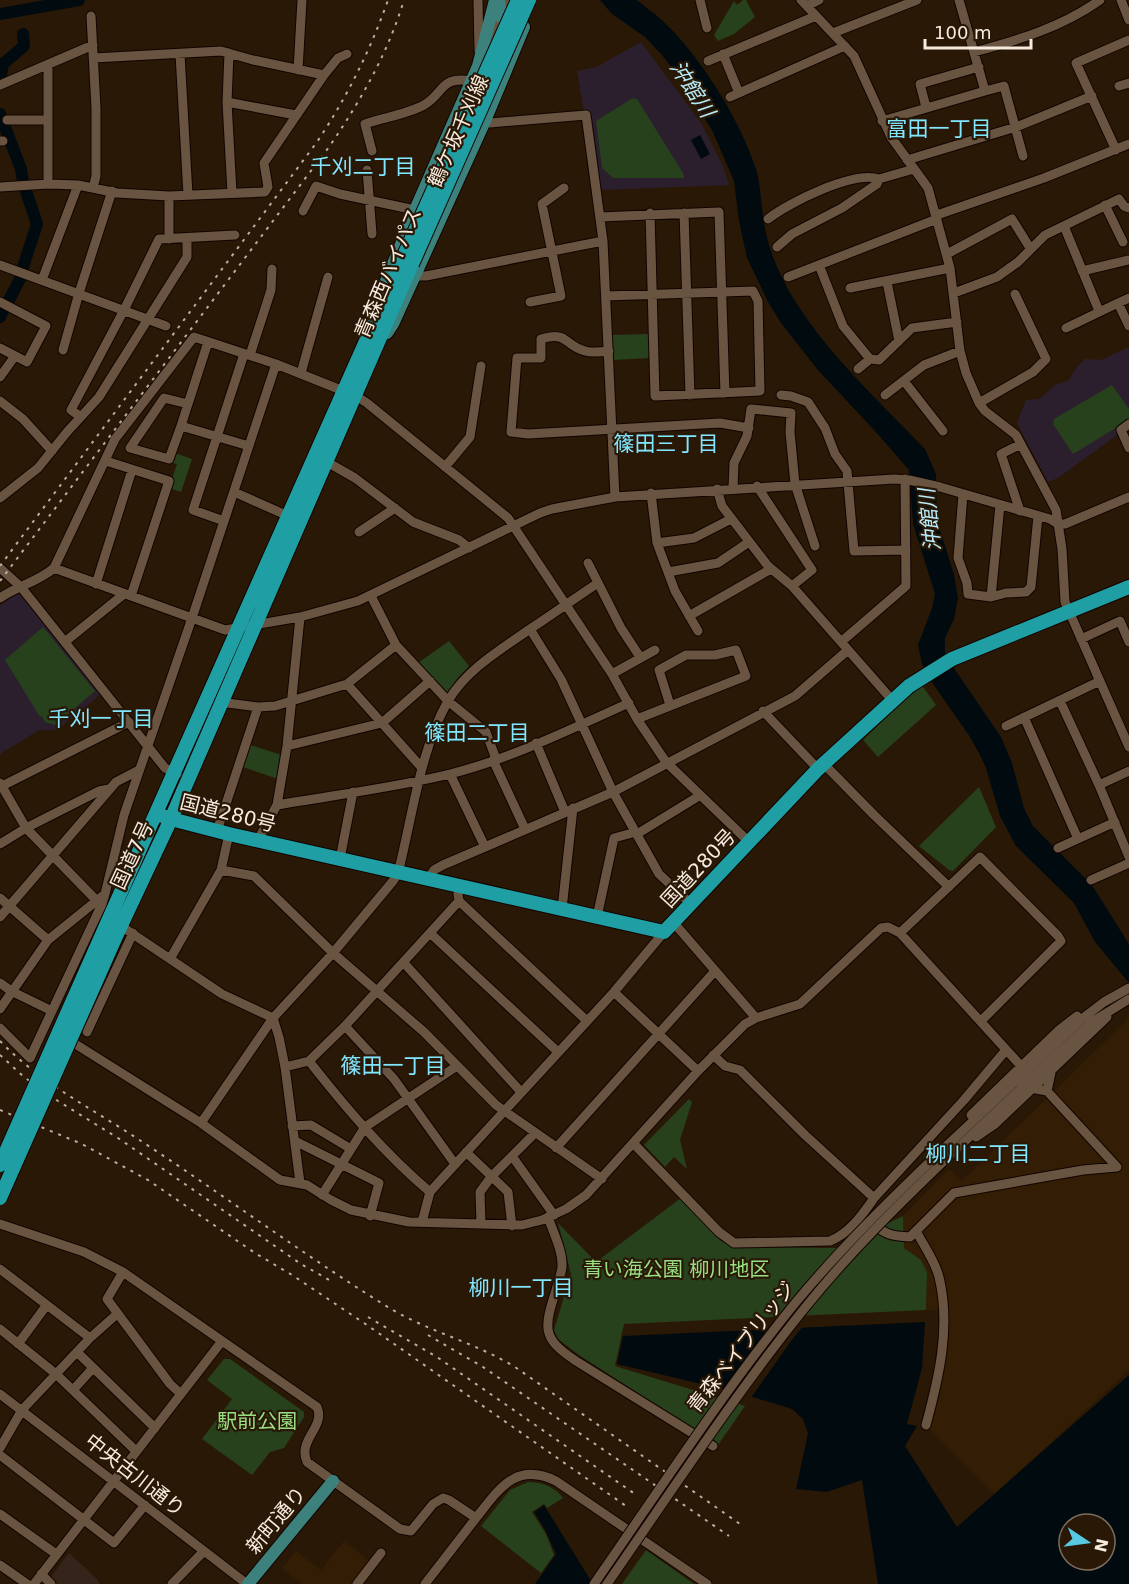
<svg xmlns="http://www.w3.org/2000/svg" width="1129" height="1584" viewBox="0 0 1129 1584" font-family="'DejaVu Sans','Noto Sans JP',sans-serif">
	<rect width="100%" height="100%" fill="#2a1806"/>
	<path fill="#34241a" d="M69,1553L97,1579L100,1584H56L50,1578Z"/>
	<path fill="#331d04" d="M1129,1018V1370L995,1494L926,1425L938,1383L942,1310H926L927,1272L921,1260L904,1248L903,1216L949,1169L962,1181Z
		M344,1541L371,1562L353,1584H302L282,1568L296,1551L321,1570Z"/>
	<path fill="#2b1f2d" d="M641,42L701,123L723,166L729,185L601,190L589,112H584L577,71L596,67Z
		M1129,347V421L1117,430V435L1058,478L1048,482L1017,423L1026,400L1039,399L1055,385L1069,380L1076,368L1085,359L1101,360Z
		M17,592L43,620L101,694L57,730H39L0,754V606Z"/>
	<path fill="#26411c" d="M743,0H746L755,17L734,34L718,41L714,35L734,1L737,5Z
		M633,98L637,99L683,173L684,178H613L602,168L596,121Z
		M649,334V358L613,360L612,335Z
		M1112,385L1129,409V420L1073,454L1053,424L1054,419Z
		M175,453L192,459L181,492L169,488L177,464L172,463Z
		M43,627L95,691L55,725L45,722L42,716L40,717L5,660Z
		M449,641L469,666L456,680L448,693L443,690L418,663Z
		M921,684L936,705L878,757L863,740Z
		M250,745L282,755L278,779L243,767Z
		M979,787L996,827L953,871L949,870L919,846Z
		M689,1099L692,1102L680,1140L687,1169L674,1157L665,1167L644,1145Z
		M681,1198L721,1241L736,1247L836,1248L903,1216L904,1248L921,1260L927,1272L926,1310L624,1324L615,1366L745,1406L718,1445L579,1355L558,1339L554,1330L571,1274L558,1223L596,1262Z
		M224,1359H230L304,1412V1417L284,1448L270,1452L252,1475L202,1439L232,1399L207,1380Z
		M528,1482C541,1482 554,1486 563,1498L547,1508L544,1504L532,1512L546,1534L554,1555L541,1573L481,1526L510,1490Z
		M646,1550L694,1584H622Z"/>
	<path fill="#010b0f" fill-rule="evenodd" d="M600,0C610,0 627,0 636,0C641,2 646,8 651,11C693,43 740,118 756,169C761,186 761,205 764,223C768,248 777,269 789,291C824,351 877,399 925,449L936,474L937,521L954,574L958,598L954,619L945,638V655L1001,737L1012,763L1024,808L1033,826L1092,885L1129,944V983L1095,942L1074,903L1016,846L1000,816L986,768L981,757L970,737L931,681L922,664L918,645L932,608L935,594L913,524L909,470L875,431L817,369L781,323L768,302L747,258L739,221L734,181L712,130L677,74L661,54L645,37L612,14Z
		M700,135L710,154L701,159L691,140Z
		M925,1322L922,1368L907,1424L917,1426L905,1446L957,1527L1129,1375V1584H878L862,1480L827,1492L796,1489L808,1433L803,1419L792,1409L743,1394L617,1364L623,1336ZM1069,1524H1105V1560H1069Z
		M544,1505L593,1584H535L556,1554L545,1530L534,1512Z"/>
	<path fill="#2a1806" d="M804,1325L791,1341L750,1399L723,1392L772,1327Z"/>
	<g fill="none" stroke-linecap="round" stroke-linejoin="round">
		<path stroke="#010b0f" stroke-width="12" d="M0,14L79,0
			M0,80L3,64L24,46L23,34
			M0,114L21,169L23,181
			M23,267L37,224L26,191
			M8,302L21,277
			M0,317L4,309"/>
		<g stroke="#110400" stroke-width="11">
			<path id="minor" d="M478,0L479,51
				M700,0L707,28
				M801,0L854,56L891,137L928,188L950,268L960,351L966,373L979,403L985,411L1016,435L1056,510L1062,549L1065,602L1129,747
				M1121,0L1129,20
				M807,6L819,0
				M91,16L96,108V176L93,188
				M833,33L917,0
				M487,47L509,0
				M974,52C1019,40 1062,27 1100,0
				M229,53L227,102L232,193
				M180,54L188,195
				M723,54L739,93
				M94,58L221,51L253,60L324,75
				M708,61L816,16
				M48,65V184
				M298,70L302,0
				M0,85L93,45
				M1119,86L1129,83
				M985,91L1004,86L1023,156
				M730,97L845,46
				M227,102L296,115
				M926,107L920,84L979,67
				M481,119L490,123L586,115L603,241L615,497
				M7,120H47
				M882,121L985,91L959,0
				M0,141H3
				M1116,150L1076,63L1129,40
				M372,151L365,124C382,118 408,114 424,105C444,94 440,75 472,81
				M907,160L1016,127L1092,96
				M367,170L372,234
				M0,187L48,184L78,185L117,193L169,196L265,192L268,187L264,163L324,75L338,58L347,54
				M169,196V239
				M1105,205L1123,242
				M303,211L316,186L340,194L415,210
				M684,213L690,395
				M937,215L1044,178L1129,144
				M600,217L719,212L725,393
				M768,219C788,203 854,170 879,179L914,169
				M1064,226L1099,311
				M777,247L792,234L842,208L877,184L879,179
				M947,254L1012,219L1030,248
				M0,265L166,326
				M819,265L843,326L870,359L879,360L912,328L957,322
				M1082,271L1129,260
				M415,276H426L603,241
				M788,277L937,219
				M42,280L78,185
				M887,282L899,341
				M850,288L950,268
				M954,293L997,277L1018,262L1045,235L1119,199L1124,206L1129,208
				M606,296L753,291L758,301L760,391L655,396L650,213
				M1129,298L1118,303L1129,326
				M0,302L46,326L27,362L0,348
				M530,302L561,296L542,204L564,188
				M1066,328L1118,303
				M63,350L79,293L112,191
				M609,351C601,352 592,353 585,351C563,345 569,331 541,339V358H517L511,432L528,434L720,423L749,428
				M250,355L271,290L272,269
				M858,369L870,359
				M301,373L328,277
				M0,377L15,356
				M904,381L943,431
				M781,395L791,396L808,402L825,428L835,454L847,471L854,551L906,550
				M885,395L924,365L960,351
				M0,401L23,419L52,451
				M979,403L1033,372L1046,359L1015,294
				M188,404L208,342
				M81,417L71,410L124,310L159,239L235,235
				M1129,424L1121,430L1129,448
				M181,426L188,404L164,398L130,448L169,459L181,426L249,446
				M106,461L169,481L131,596
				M327,462L355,478L413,522L459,540L469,548
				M445,467L470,437L481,366
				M757,486L812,570L792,586
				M733,488L734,463L747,436L751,409L791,413L790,432L795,484L815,546
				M717,489L722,506L768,566L792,586L892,700
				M234,492L288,516
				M651,493L657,543L675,591L698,631
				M963,494L958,558L967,583L968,594L991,597L1006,593L1026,592L1031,587L1038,516
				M0,498L38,468L67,432L99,397L187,257V238
				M1020,511L1001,454L1021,444
				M224,521L193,510L244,354
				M359,532L395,508
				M657,543L694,538L731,519
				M588,563L621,628L640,657
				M0,568L21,587L165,768L177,774
				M54,568L115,439L194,337L276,364L356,396L367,403L508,518L612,674L637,719L666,762L749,842
				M668,572L718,563L749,542
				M96,584L132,470
				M371,596L396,645L448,701L486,732L496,759
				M991,597L1000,505
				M0,598C17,586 38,582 54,568L225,630L300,617L358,601L540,513L552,509L615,497L894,479L909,480L940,487L1050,519L1058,524H1065L1129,497
				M689,616L771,569
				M530,629L561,679L613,792L659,874L691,904
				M1081,639L1120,621L1129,642
				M66,641L124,594
				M841,642L906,586L905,479
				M612,674L655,650
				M347,684L422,768
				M1060,701L1099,785L1129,857
				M220,702L258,707L275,706L347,684L396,645
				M763,711L818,769
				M1024,717L1078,839
				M637,719L746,676L736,650L715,655H686L659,670L670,705
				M1006,726L1100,681
				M536,743L565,812
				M287,746L382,723L430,681
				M493,760L525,829
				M823,763L874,815L949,887
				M450,774L485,847
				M0,783L26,828L96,900
				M1099,785L1129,771
				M2,786L129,722
				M277,805C334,795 393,788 450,774C510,759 573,728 629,703
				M217,831L258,707
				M637,834L699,796
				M258,840L277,805L287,746L300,617
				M0,844L26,828L99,791L109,789
				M1058,848L1115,822
				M340,859L353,792
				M221,870L254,876L333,953L424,1032L496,1105L602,1179
				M428,879L434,870L443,865L613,792L795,696L848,650
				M1091,880L1129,863
				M460,885L458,894L459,901L587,1021
				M0,898L48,940
				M562,909L573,808
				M0,917L116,782L139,770
				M597,917L614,838L636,832
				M674,923L756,1018
				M121,926L222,994L273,1018L279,1037L285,1067L300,1183
				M430,933L558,1052
				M900,933L980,857L1058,936L1061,941L981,1021
				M170,959L221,870L229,834
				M404,963L521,1092
				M0,983L11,991L52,1011
				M614,992L698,1071
				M0,1009L48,940L105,894L124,815L192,618L276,364
				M345,1026L394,1079L455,1164
				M0,1028L30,1058L102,904L105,894
				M87,1032L133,933
				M69,1040L201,1123L280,1180L307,1185L331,1200L351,1210L409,1222L522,1225L542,1220L566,1209L586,1195L698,1071L745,1024L756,1018L800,1004L881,928L888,927L900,933L1021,1066
				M713,1055L725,1066L740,1070L805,1135L874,1198
				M309,1061C346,1108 385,1154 430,1192
				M285,1067L309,1061L345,1026L459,901
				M1030,1088L1047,1091L1052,1068
				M971,1115L1059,1030L1077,1016
				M201,1123L273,1018L333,953L393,881L398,873C412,819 420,750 448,701C467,669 500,650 530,629C553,614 575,598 598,583
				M292,1126L311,1125L351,1149
				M976,1137L995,1124L1107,1017
				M295,1141L379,1183L370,1216
				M634,1144L719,1232L734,1243L830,1241C850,1233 862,1215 874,1198L964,1100L1006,1050
				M556,1148L715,971
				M941,1151L1083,1018L1104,1002L1129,988
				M466,1152L508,1192L512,1226
				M512,1156L554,1215
				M948,1157L1092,1022L1129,999
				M322,1195L365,1127L457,1066
				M548,1217C553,1232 563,1251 562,1267C561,1275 558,1283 556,1290C544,1328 541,1338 576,1361L713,1446
				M422,1222L430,1192L438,1183L614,992L664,932
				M871,1222C886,1235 891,1236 910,1237L916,1231C924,1246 935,1261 939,1277C951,1327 939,1377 926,1425
				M0,1224L84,1252L123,1272L317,1407C326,1427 297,1440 307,1462L400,1529L411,1531L433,1504L443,1498L449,1500L476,1518C499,1489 516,1461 556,1481L707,1584
				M481,1224L480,1192L491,1177L535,1133
				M916,1231L954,1193L1083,1170L1117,1167L1047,1091
				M0,1269L90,1338
				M123,1272L107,1299L170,1384L181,1394
				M0,1329L56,1374L136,1451
				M18,1344L46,1306
				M77,1352L155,1428
				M73,1390L93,1368
				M0,1394L247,1584
				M0,1448L22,1410L90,1338L117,1314
				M0,1455L114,1543L145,1505
				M0,1514L56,1554
				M0,1565L27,1584
				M41,1574L51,1584
				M34,1584L222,1341
				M172,1584L204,1551
				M357,1584L381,1553
				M425,1584L476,1518"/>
		</g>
		<g stroke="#110400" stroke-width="14">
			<path id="major" d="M379,298L415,210L478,66L495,0
				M387,333L393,324L485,121L524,27L501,17L499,0
				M248,1584L333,1481"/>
		</g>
		<g stroke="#110400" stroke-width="16">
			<path id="highway" d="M157,814L171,819L229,834L664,932L818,769L909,686L952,659L1129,587
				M104,930L402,260
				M117,934L171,819L412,264"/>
		</g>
		<use href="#minor" stroke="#685440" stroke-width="9"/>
		<use href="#major" stroke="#3c817c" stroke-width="12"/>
		<use href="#highway" stroke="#1f9fa4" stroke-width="14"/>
		<path stroke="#bcaea1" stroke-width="2" stroke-dasharray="3 6" stroke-linecap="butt" d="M0,566L317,142C347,97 370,51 388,0
			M0,581L329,147C361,100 387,55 404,0
			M0,1041C40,1083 93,1109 141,1141C225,1196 305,1256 391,1309C430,1332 476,1343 515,1367L740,1524
			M0,1055L24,1077L58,1101L118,1138L301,1264L331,1281
			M0,1110L82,1144L148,1180L255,1253L292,1275L367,1325L626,1506
			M368,1317L437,1357L635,1494
			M428,1335L483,1367L729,1536"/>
		<g stroke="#110400" stroke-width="11" stroke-linecap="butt">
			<path id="minor-bridge" d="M594,1584C660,1489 723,1392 796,1302C841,1248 891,1199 941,1151
				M607,1584C671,1492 733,1397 804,1309C848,1254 898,1205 948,1157"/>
		</g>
		<g stroke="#110400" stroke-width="16" stroke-linecap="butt">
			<path id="highway-bridge" d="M402,260L518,0
				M412,264L529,0
				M0,1165L104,930
				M0,1198L117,934"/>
		</g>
		<use href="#minor-bridge" stroke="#685440" stroke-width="9"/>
		<use href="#highway-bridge" stroke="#1f9fa4" stroke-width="14"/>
	</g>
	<g text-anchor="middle" stroke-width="4.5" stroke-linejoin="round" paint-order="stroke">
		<g font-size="20" fill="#f7ebdf" stroke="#2a1806">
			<text transform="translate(458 131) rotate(-66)" y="7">鶴ケ坂千刈線</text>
			<text transform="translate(388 273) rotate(-67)" y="7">青森西バイパス</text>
			<text transform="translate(228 813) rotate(14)" y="7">国道280号</text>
			<text transform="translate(132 855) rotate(-65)" y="7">国道7号</text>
			<text transform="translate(698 868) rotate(-47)" y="7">国道280号</text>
			<text transform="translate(741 1347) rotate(-52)" y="7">青森ベイブリッジ</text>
			<text transform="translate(135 1475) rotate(38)" y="7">中央古川通り</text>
			<text transform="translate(276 1520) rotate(-50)" y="7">新町通り</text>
		</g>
		<g font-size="20" fill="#98df81" stroke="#2a1806">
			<text x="676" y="1276">青い海公園 柳川地区</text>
			<text x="257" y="1428">駅前公園</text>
		</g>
		<g font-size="21" font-style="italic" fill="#b7ebfb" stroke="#2a1806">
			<text transform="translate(692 89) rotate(57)" y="7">沖館川</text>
			<text transform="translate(930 520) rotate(-96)" y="7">沖館川</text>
		</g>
		<g font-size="21" fill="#81e6ff" stroke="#2a1806">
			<text x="939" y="136">富田一丁目</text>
			<text x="363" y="174">千刈二丁目</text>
			<text x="666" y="451">篠田三丁目</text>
			<text x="101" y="726">千刈一丁目</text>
			<text x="477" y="740">篠田二丁目</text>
			<text x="393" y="1073">篠田一丁目</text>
			<text x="978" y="1161">柳川二丁目</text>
			<text x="521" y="1295">柳川一丁目</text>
		</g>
	</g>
	<g transform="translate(1087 1542) rotate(103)"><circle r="28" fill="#2a1806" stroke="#7c6c5d" stroke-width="1.5"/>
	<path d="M0-4.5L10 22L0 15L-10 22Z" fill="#58c9e3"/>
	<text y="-9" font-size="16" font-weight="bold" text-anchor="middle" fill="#f7ebdf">N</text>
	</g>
	<path d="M925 39v9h106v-9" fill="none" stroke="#f7ebdf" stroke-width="3"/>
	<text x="934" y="39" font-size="18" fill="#f7ebdf" stroke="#2a1806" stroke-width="4.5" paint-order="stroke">100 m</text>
</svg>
